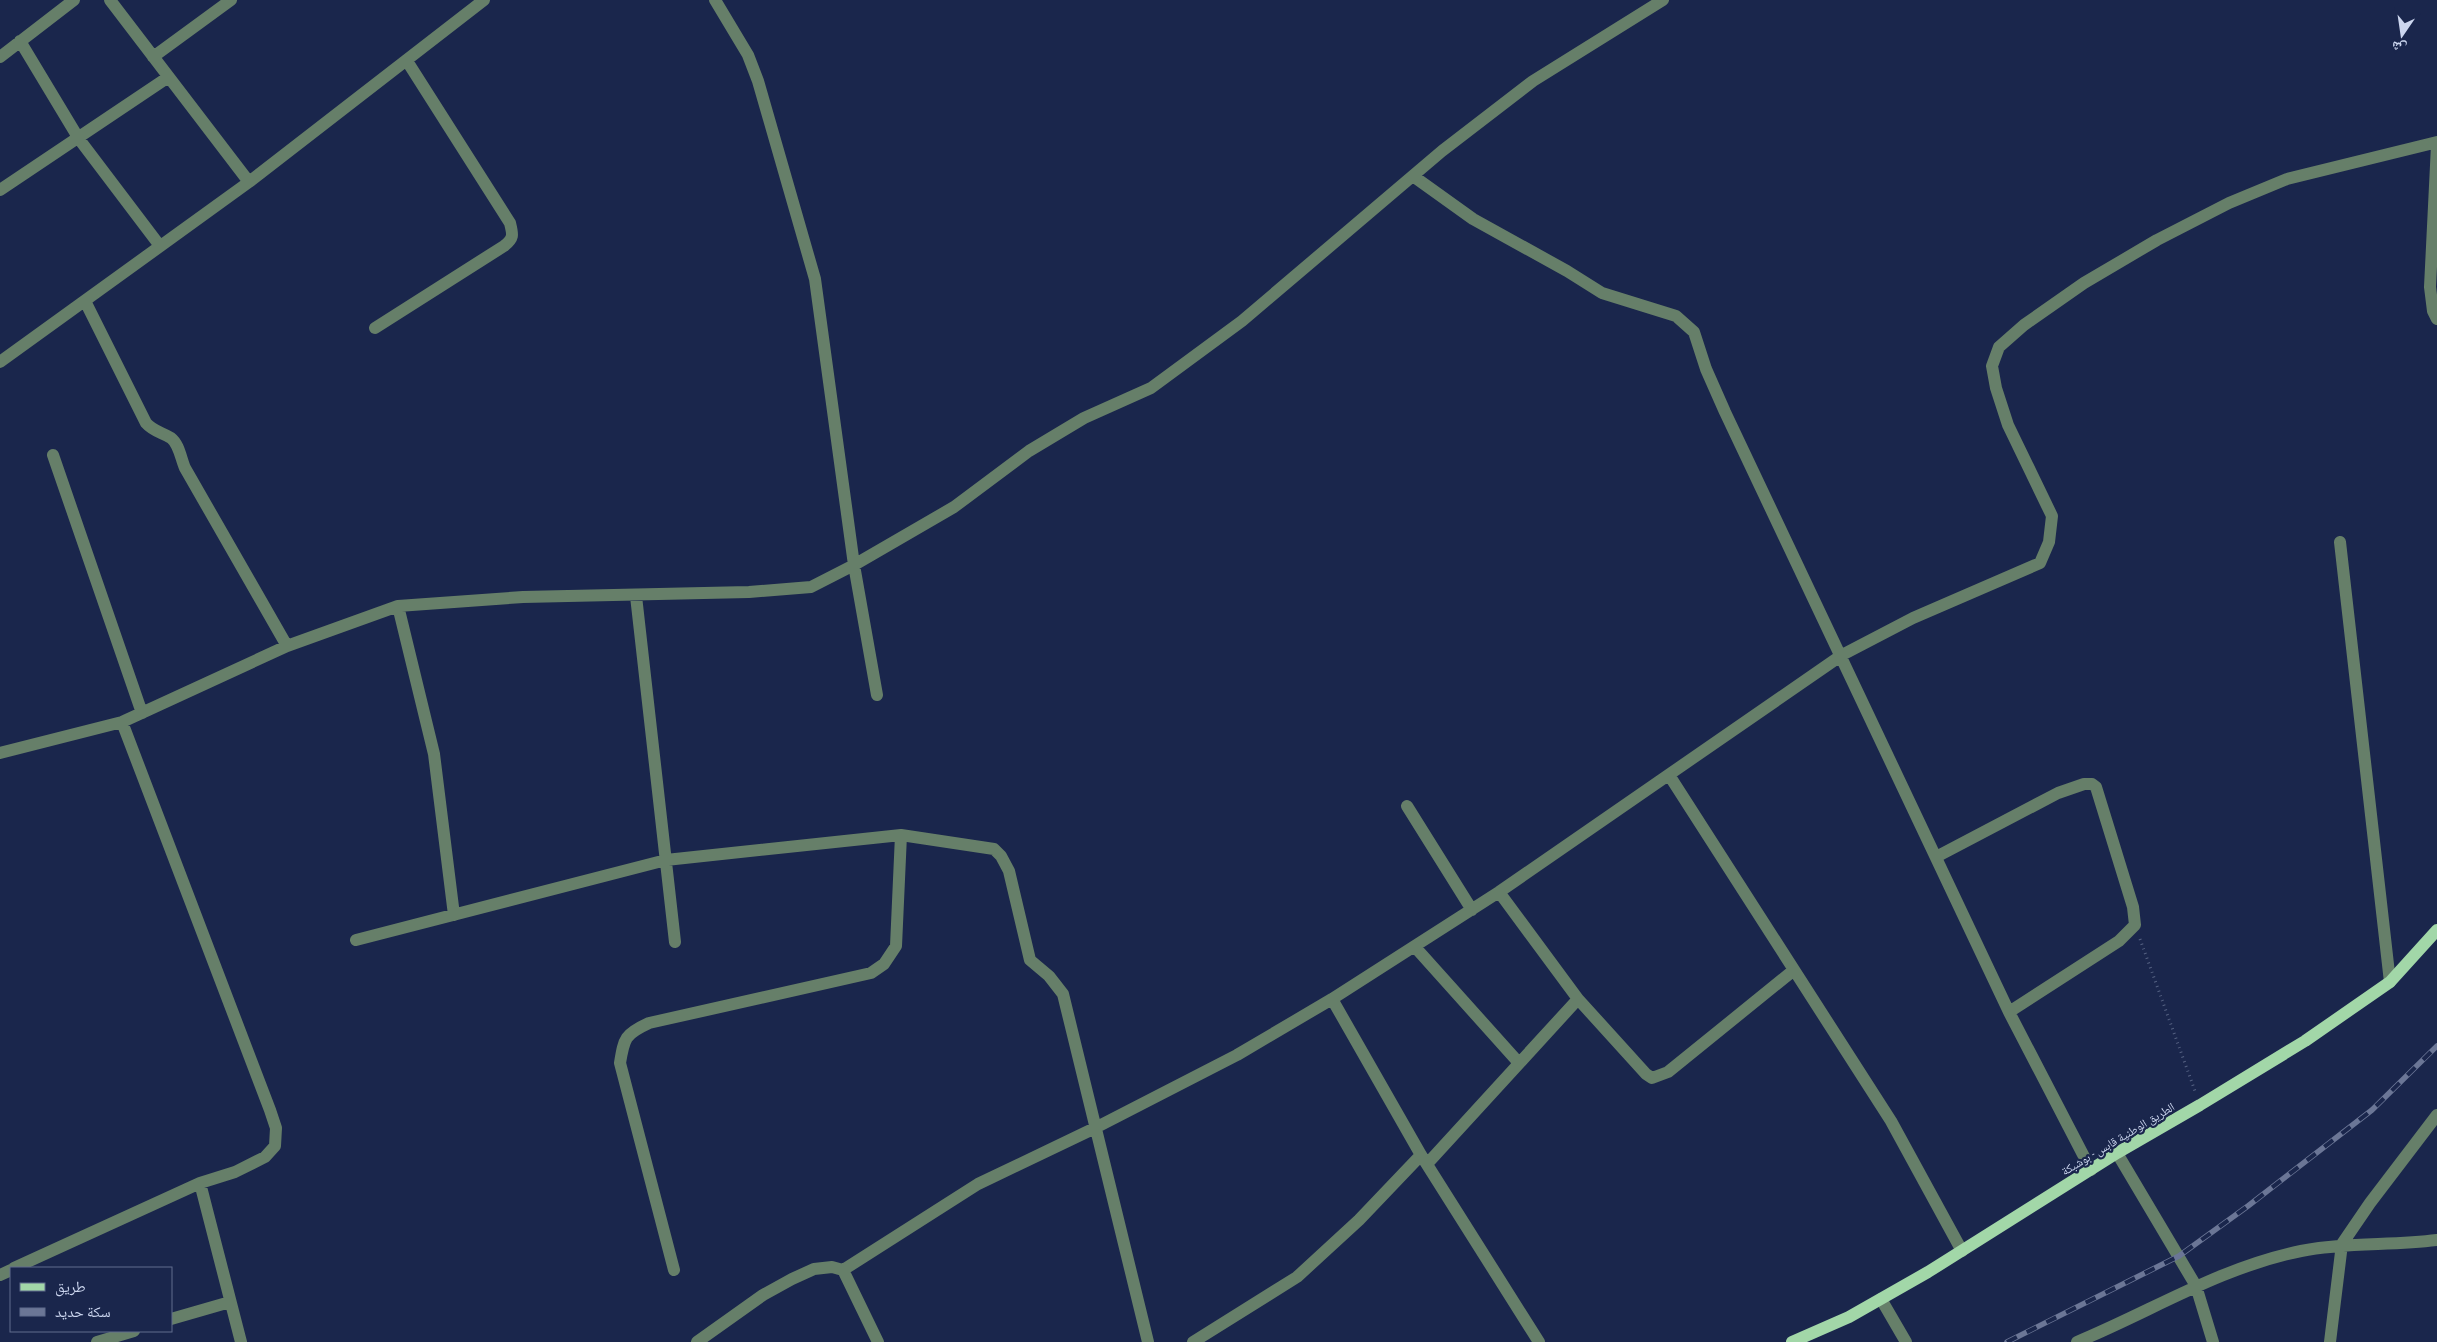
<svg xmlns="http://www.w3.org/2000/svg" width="2437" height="1342" viewBox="0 0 2437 1342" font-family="'PT Sans Narrow','Noto Naskh Arabic',sans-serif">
	<rect width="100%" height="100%" fill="#1a264c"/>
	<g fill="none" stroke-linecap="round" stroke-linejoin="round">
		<path stroke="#556182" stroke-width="3" stroke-dasharray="1 4" stroke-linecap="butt" d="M2140,939L2195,1091"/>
		<path stroke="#667f69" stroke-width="12" d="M110,0L249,182
			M715,0L748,55L758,81L815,279L854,565L877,695
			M20,41L79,139L160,246
			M0,57L74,0
			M153,57L231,0
			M2437,145L2430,287L2433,311L2437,319
			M1413,176L1473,219L1567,271L1602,293L1676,316L1694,332L1706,369L1725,412L2009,1012L2091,1170
			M0,190L167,78
			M85,301L146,423C154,432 162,432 171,438C179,444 181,459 185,468L287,646
			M375,328L504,246C514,238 513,235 510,223L407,61
			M0,362L249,182L484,0
			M53,455L142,713
			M2340,542L2390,982
			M636,596L675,942
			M398,606L434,754L454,915
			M0,753L122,722L287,646L398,606L523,597L749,592L811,587L854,565L954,507L1029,451L1084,418L1151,388L1242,321L1442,151L1533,81L1663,0
			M1669,775L1891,1121L1962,1251
			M1407,806L1472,910
			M1936,857L2058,793L2084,784H2092L2096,787L2133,907L2135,925L2119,941L2009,1012
			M1499,892L1578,999L1646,1074L1652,1078L1668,1072L1794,970
			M356,940L666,860L901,835L994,849L1001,856L1009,871L1030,960L1049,976L1063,994L1148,1342
			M1415,947L1519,1063
			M1332,999L1421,1155L1539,1342
			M2117,1153L2196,1286L2213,1342
			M1427,1164L1578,999
			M200,1183L241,1342
			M14,1268L200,1183L235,1172L265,1157L275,1146L276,1128L270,1110L122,722
			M674,1270L620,1063C624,1038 625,1034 649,1023L871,973L884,964L896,946L901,835
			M843,1270L878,1342
			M0,1275L11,1270
			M1881,1299L1906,1342
			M171,1319L230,1302
			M97,1342L134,1331
			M697,1342L763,1295L792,1279L814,1269L832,1267L843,1270L978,1184L1095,1128L1237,1055L1332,999L1499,892L1842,655L1913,618L2040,563L2049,542L2052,516L2008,425L1996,388L1992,366L1999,347L2024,325L2084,283L2157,240L2229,203L2287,179L2437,142
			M1193,1342L1297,1277L1359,1220L1421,1155
			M2077,1342C2152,1311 2221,1267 2301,1251C2346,1242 2392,1246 2437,1240
			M2330,1342L2342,1244L2370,1203L2437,1115"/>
		<path stroke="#a2d7a8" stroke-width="12" d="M1792,1342L1849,1317L1928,1272L2117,1153L2200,1105L2305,1041L2390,982L2437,930"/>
		<g stroke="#6b7696" stroke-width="5.5">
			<path id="rail" d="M2007,1342L2179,1256L2248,1206L2372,1110L2437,1046"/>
		</g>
		<use href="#rail" stroke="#1a264c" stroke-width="4" stroke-dasharray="11" stroke-linecap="butt"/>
	</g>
	<g text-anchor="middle" stroke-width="4.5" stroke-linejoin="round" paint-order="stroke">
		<g font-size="12" fill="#ccd6ef" stroke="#1a264c">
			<text transform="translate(2118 1139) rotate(-31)" y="4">الطريق الوطنية قابس - بوشبكة</text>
		</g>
	</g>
	<rect x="10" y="1267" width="162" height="65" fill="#1a264c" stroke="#616c8d"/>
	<rect x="20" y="1283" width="25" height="8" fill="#a2d7a8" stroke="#616c8d"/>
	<text x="55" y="1292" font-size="15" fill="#ccd6ef">طريق</text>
	<rect x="20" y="1308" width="25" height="8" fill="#6b7696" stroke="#616c8d"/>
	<text x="55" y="1317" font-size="15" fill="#ccd6ef">سكة حديد</text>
	<g transform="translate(2402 35) rotate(193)" stroke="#1a264c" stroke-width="4" paint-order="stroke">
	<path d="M0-4L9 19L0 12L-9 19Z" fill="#ccd6ef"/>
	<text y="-8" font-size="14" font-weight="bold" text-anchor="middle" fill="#ccd6ef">ش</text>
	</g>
</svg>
